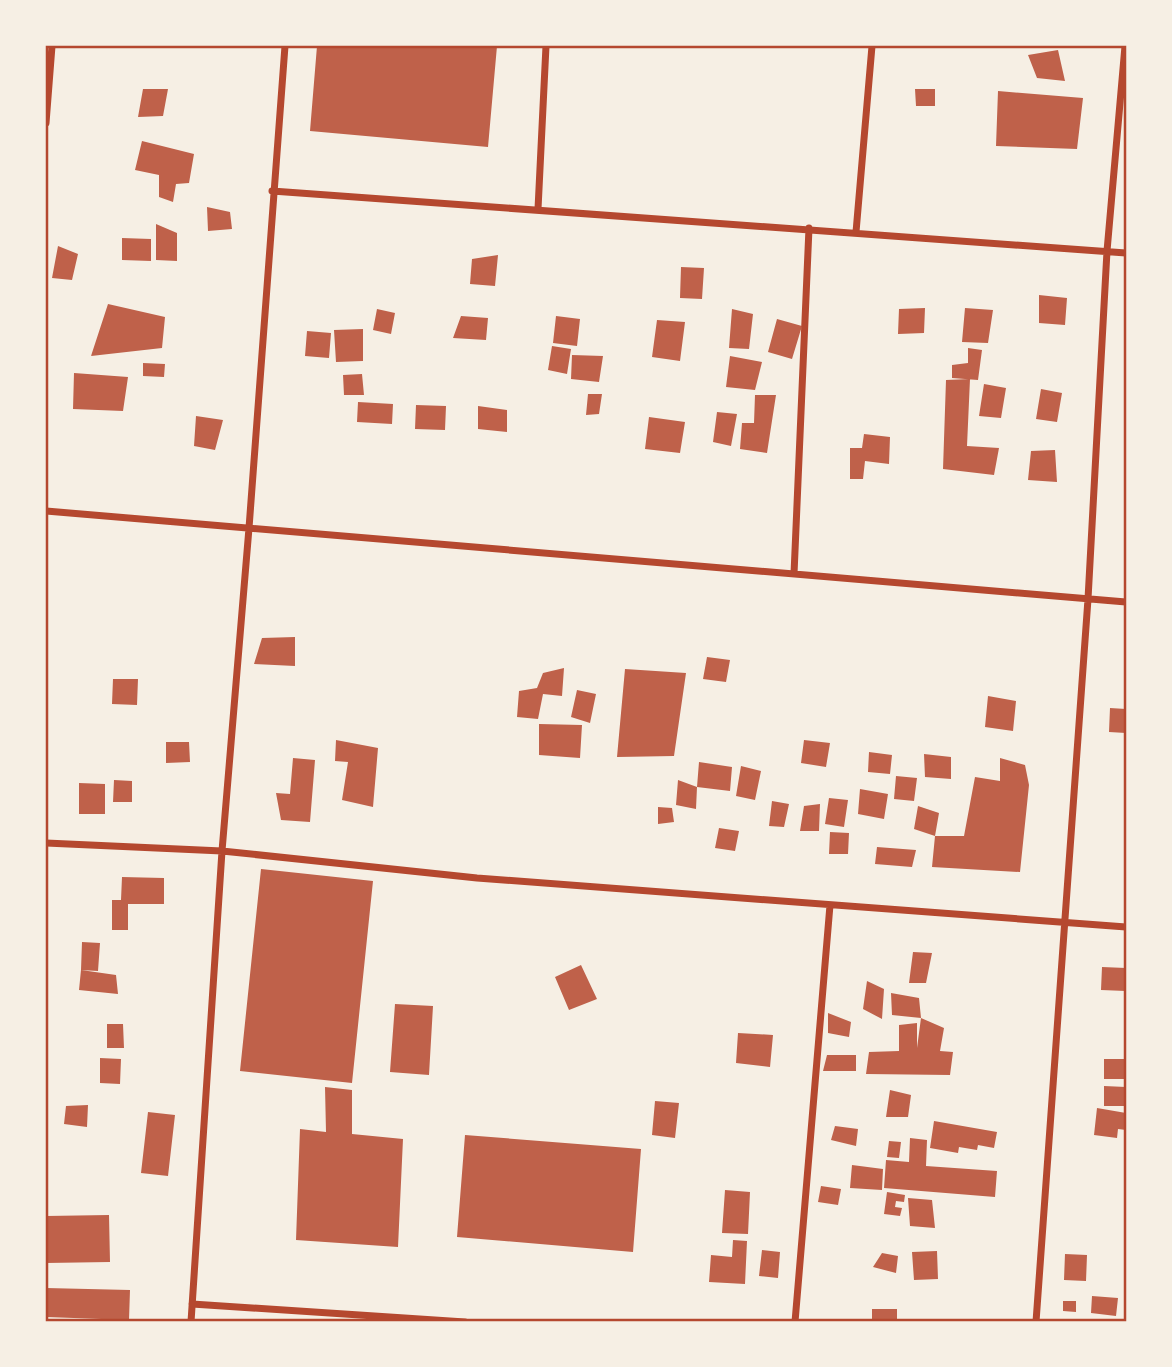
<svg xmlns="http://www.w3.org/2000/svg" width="1172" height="1367" viewBox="0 0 1172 1367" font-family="Jost,sans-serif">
	<rect width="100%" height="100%" fill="#f6efe4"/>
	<path fill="#bf614a" d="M317,46H497L488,147L310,131Z
		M1058,50L1065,81L1037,78L1028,55Z
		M143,89H168L163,116L138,117Z
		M915,89H935V106H916Z
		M998,91L1083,98L1077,149L996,146Z
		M142,141L194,154L189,183L176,184L173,202L159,197V175L135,170Z
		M207,207L230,212L232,229L208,231Z
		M156,224L177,233V261L156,260Z
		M122,238L151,239V261L122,260Z
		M58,246L78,254L72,280L52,278Z
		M498,255L495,286L470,284L472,259Z
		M681,267L704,268L702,299L680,298Z
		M1039,295L1067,298L1065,325L1039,323Z
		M108,304L165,317L162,348L91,356Z
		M925,308L924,333L898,334L899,309Z
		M965,308L993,310L988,343L962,342Z
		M377,309L395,313L391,334L373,330Z
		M732,309L753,314L749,349L729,348Z
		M461,316L488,318L486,340L453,338Z
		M556,316L580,319L577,346L553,343Z
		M777,319L802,326L792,359L768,352Z
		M657,320L685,322L680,361L652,357Z
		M363,329V361L336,362L334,330Z
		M307,331L331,333L329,358L305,356Z
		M552,346L571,349L567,374L548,370Z
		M968,348L982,350L978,380L952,378V365L968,363Z
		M572,355L603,356L599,382L571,379Z
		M730,356L762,362L755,390L726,387Z
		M143,363L165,364L164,377L143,376Z
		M74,373L128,377L123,411L73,409Z
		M362,374L364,395H344L343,375Z
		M970,379L967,446L999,448L994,475L943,469L946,380Z
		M984,384L1006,388L1001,418L979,416Z
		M1041,389L1062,393L1057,422L1036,419Z
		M588,394H602L599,414L586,415Z
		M755,395H776L767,453L740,449L742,423H754Z
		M358,402L393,404L392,424L357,422Z
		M416,405L446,406L445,430L415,429Z
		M478,406L507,410V432L478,429Z
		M717,412L737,414L731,446L713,442Z
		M196,416L223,420L215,450L194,446Z
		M649,417L685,422L680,453L645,449Z
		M864,434L890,437L889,464L865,461L863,479H850V448H862Z
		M1055,450L1057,482L1028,480L1031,451Z
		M295,637V666L254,664L262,638Z
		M707,657L730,660L726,682L703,679Z
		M564,668L562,696L543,694L538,719L517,717L519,691L537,688L543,673Z
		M625,669L686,673L674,756L617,757Z
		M113,679H138L137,705L112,704Z
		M577,690L596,694L590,723L571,717Z
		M988,696L1016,701L1013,731L985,727Z
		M1110,708L1126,709V733L1109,732Z
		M539,724L582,725L580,758L539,755Z
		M336,740L378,748L373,807L342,800L348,762L335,761Z
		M804,740L830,743L826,767L801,763Z
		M166,742H189L190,762L166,763Z
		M869,752L892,755L890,774L868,772Z
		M924,754L951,757V779L925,777Z
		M293,758L315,760L310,822L281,820L276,793L290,794Z
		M1000,758L1025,765L1029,785L1020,872L932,867L935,836H964L975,777L1000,781Z
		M699,762L732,767L730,791L697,787Z
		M741,766L761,771L755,800L736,796Z
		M896,776L917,778L914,801L894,799Z
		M114,780L132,781V802H113Z
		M678,780L697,787L696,809L676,805Z
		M79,783L105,784V814H79Z
		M860,789L888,794L884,819L858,814Z
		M829,798L848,800L844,827L825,824Z
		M772,801L789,804L784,827L769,826Z
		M820,804L819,831H800L804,806Z
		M918,806L939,813L935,836L914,829Z
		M658,807L672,808L674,822L658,824Z
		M719,828L739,831L735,851L715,848Z
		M830,832L849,833L848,854H829Z
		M877,847L916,850L912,867L875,864Z
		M261,869L373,881L352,1083L240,1071Z
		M122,877L164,878V904H128V930H112V900H121Z
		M82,942L100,943L98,971L81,970Z
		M913,952L932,953L926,983H909Z
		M581,965L597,999L569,1010L555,977Z
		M1102,967L1126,968V991L1101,990Z
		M81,970L116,975L118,994L79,990Z
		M867,981L884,989L882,1019L863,1009Z
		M891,993L919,998L921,1018L892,1015Z
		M395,1004L433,1006L429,1075L390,1072Z
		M828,1013L851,1022L849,1037L828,1033Z
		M921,1018L944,1028L940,1051L953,1052L950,1075L866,1074L869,1052L899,1051V1025L917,1023V1048Z
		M107,1024H123L124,1048H107Z
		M738,1033L773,1035L770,1067L736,1063Z
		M827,1055H856V1071H823Z
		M100,1058L121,1059L120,1084L100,1083Z
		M1104,1059H1126V1079H1104Z
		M1104,1086L1126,1087V1106H1104Z
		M325,1087L352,1090V1134L403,1139L398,1247L296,1240L300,1129L326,1132Z
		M890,1090L911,1095L908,1117H886Z
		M655,1101L679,1103L675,1138L652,1135Z
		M88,1105L87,1127L64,1124L66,1106Z
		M1097,1108L1126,1113V1130L1118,1129L1117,1138L1094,1135Z
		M148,1112L175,1115L168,1176L141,1173Z
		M934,1121L997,1132L994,1148L978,1145L977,1150L959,1147L958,1153L930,1148Z
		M835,1126L858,1129L856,1146L831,1140Z
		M465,1135L641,1149L633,1252L457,1237Z
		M910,1138L927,1140L926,1166L997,1171L995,1197L884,1188L886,1160L909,1162Z
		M889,1141L901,1142L899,1158L887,1157Z
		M852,1165L883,1169L882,1190L850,1188Z
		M821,1186L841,1189L838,1205L818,1202Z
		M725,1190L750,1192L748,1234L722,1233Z
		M887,1192L905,1195L904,1202L896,1201L895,1207L902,1208L900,1216L884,1214Z
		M908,1198L932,1200L935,1228L910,1226Z
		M109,1215L110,1262L46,1263V1216Z
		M733,1240L747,1241L745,1284L709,1282L711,1255L732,1257Z
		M762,1250L780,1252L778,1278L759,1276Z
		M937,1251L938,1279L914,1280L912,1252Z
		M882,1253L898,1256L896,1273L873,1267Z
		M1065,1254L1087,1255L1086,1281L1064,1280Z
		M46,1288L130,1290L129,1320L46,1317Z
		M1092,1296L1118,1298L1116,1316L1091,1313Z
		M1063,1301H1076V1312L1063,1311Z
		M872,1309H897V1322H872Z"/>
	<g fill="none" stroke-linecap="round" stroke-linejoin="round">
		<path stroke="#b5482f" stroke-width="7" d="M46,123L52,46
			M272,191L1126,253
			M538,209L546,46
			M856,232L872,46
			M46,511L1126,602
			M794,574L809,228
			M46,843L222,851L477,878L1126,927
			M192,1304L465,1322
			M191,1322L222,851L249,528L285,46
			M795,1322L830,905
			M1036,1322L1088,599L1107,251L1125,46"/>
	</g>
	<rect width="1172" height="1367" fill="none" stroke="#f6efe4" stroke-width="94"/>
	<rect x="47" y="47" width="1078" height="1273" fill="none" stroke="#b5482f" stroke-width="2.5"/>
</svg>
